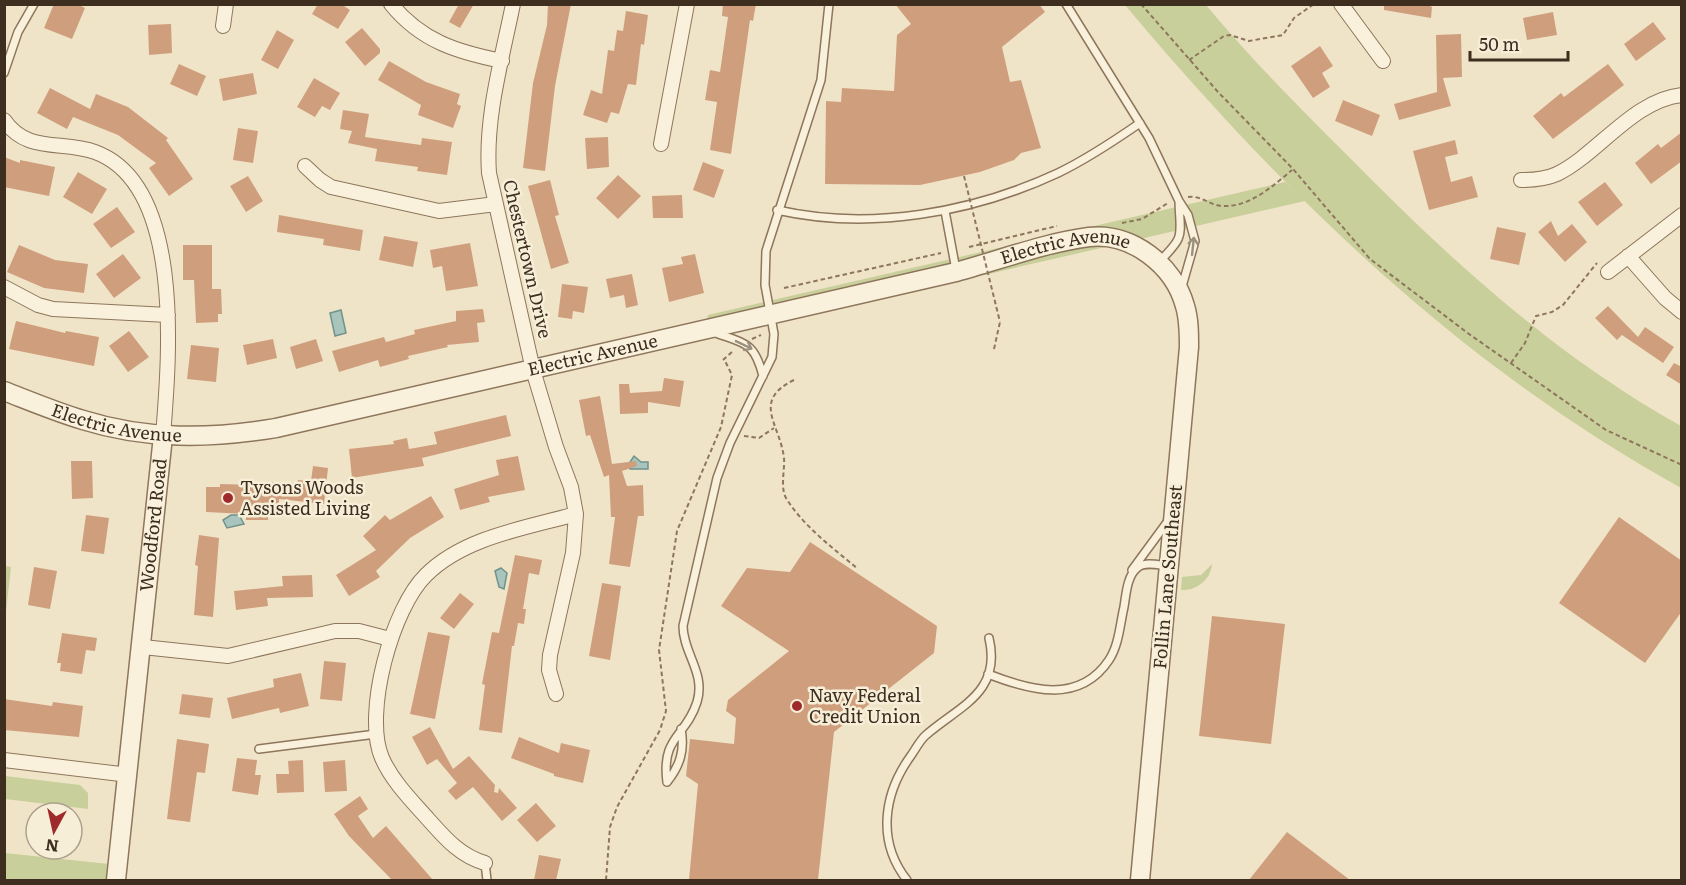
<svg xmlns="http://www.w3.org/2000/svg" width="1686" height="885" viewBox="0 0 1686 885" font-family="Literata,serif">
	<rect width="100%" height="100%" fill="#f0e4c8"/>
	<path fill="#c9cf9b" d="M1125,5H1206C1249,57 1298,106 1346,154C1448,258 1554,355 1681,426V488C1460,365 1287,198 1125,5Z
		M1285,182L1305,201L702,340L708,315Z
		M1212,564C1211,579 1197,591 1181,590L1182,577L1201,575Z
		M5,566L11,567L5,620L4,566Z
		M5,776L80,785L88,793V809L5,799Z
		M5,853L109,864L108,880H5Z"/>
	<path fill="#a9c4bc" stroke="#6f938a" stroke-width="1.5" d="M341,310L346,333L335,336L330,313Z
		M634,456L641,462H648V469H630V462Z
		M231,515H239L244,524L227,528L223,520Z
		M501,568L507,573L504,589L499,587L495,571Z"/>
	<path fill="#cf9f7d" d="M54,4H77L85,8L72,39L44,28Z
		M318,4H341L350,10L338,29L312,14Z
		M459,4H474L460,28L449,22Z
		M548,4H571L555,86L545,171L523,168L533,83L547,25Z
		M723,4H756L753,21L750,20L731,154L710,150L717,102L705,100L710,70L720,72L728,17L722,16Z
		M895,4H1039L1045,12L1002,47L1010,82L1021,80L1041,148L1021,153L1014,160L980,172L920,185L825,184L826,101L841,102L842,88L894,91L897,35L911,24Z
		M1384,4H1426L1432,7L1431,18L1384,10Z
		M626,11L648,15L644,45L641,44L636,85L628,84L619,114L611,112L607,123L583,115L591,90L602,94L608,50L614,51L617,30L623,31Z
		M1553,12L1557,35L1527,40L1523,18Z
		M1653,22L1666,39L1636,61L1624,44Z
		M171,24L172,53L149,55L148,25Z
		M362,28L380,49V53L365,66L345,42Z
		M277,30L294,40L278,69L261,60Z
		M1461,34L1462,77L1443,78L1451,106L1399,120L1394,104L1437,92L1436,35Z
		M1320,46L1333,66L1322,73L1330,87L1313,98L1291,66Z
		M389,61L426,82L460,94L457,104L461,106L453,128L418,115L421,105L378,80Z
		M179,64L206,76L197,96L170,84Z
		M1608,64L1624,85L1553,139L1533,116L1561,93L1564,97Z
		M253,73L257,94L223,101L219,79Z
		M314,78L340,93L330,110L322,106L315,117L297,107Z
		M50,88L90,109L96,94L128,107L168,138L166,140L193,179L169,196L149,168L156,163L118,135L73,117L67,129L37,113Z
		M1343,100L1380,115L1372,136L1335,121Z
		M343,110L369,114L365,137L421,145L422,138L452,142L447,175L417,171L418,167L375,161L377,149L348,143L352,131L340,129Z
		M238,128L258,131L253,163L233,160Z
		M1682,132V161L1651,184L1635,163L1658,144L1661,148Z
		M608,137L609,167L587,169L585,138Z
		M1455,140L1458,154L1445,157L1451,182L1472,176L1478,197L1429,210L1413,151Z
		M4,157L20,163V160L55,167L49,196L4,187Z
		M703,162L724,170L714,198L693,190Z
		M78,172L107,189L92,214L63,197Z
		M618,175L641,196L618,219L596,198Z
		M248,176L263,201L246,212L230,186Z
		M550,180L559,215L555,216L569,263L551,269L528,186Z
		M1605,182L1623,205L1597,226L1578,202Z
		M682,195L683,218H653L652,196Z
		M117,207L135,232L111,248L93,224Z
		M279,215L363,230L360,251L323,245L324,239L277,232Z
		M1551,221L1558,236L1572,224L1587,242L1565,262L1538,232Z
		M1497,227L1526,233L1519,265L1490,259Z
		M384,236L418,242L413,267L379,260Z
		M470,243L478,286L446,291L442,266L433,268L430,250Z
		M19,245L55,260L88,264L84,293L44,288L7,272Z
		M183,245H212V289H221L222,314H218V322L196,323L194,280H183Z
		M123,254L141,278L114,298L96,274Z
		M695,254L704,293L669,302L662,268L683,264L681,257Z
		M632,274L638,305L626,308L624,295L610,298L606,279Z
		M562,284L588,287L584,313L573,311L572,319L558,317Z
		M1608,306L1638,337L1645,327L1674,347L1663,363L1622,335L1617,340L1595,318Z
		M483,309L485,322L477,323L479,342L447,345L448,347L408,356L409,359L380,367L378,360L339,372L332,351L384,337L386,342L415,334L414,330L456,321V311Z
		M16,321L65,333L66,331L99,337L94,366L9,349Z
		M129,331L149,357L128,372L109,346Z
		M273,339L277,358L247,365L243,345Z
		M316,339L323,361L296,369L290,347Z
		M191,345L219,348L216,382L187,379Z
		M1674,363L1682,367V385L1666,375Z
		M664,378L684,381L680,407L648,402V413L620,414L619,384H629L630,393L662,391Z
		M600,396L612,464L636,461L637,466L622,471L627,486L643,485L644,516H638L630,567L609,564L615,517H611L609,475L604,477L590,435L586,436L579,400Z
		M506,415L511,436L422,458L424,466L352,478L349,449L394,444L393,441L407,438L409,449L437,444L434,432Z
		M518,456L525,490L488,497L490,502L460,510L454,489L499,475L496,460Z
		M71,461H92L93,498L72,499Z
		M313,466L328,468L324,504L279,499V511H268V520H246V514L206,512V487H220V484L261,485V482L297,483L298,480L311,481Z
		M431,496L444,517L410,538L376,571L380,577L349,596L336,575L376,550L363,536L385,515L390,520Z
		M86,515L109,518L104,554L81,551Z
		M1619,517L1682,561V611L1645,663L1559,603Z
		M199,535L219,538L213,617L194,615L198,566L195,565Z
		M810,542L937,626L934,653L834,732L818,880H689L698,784L686,776L690,739L734,744L736,718L726,711L728,700L789,651L721,606L747,568L790,572Z
		M515,555L542,560L539,575L529,573L523,609H526L524,624L518,623L514,646H512L502,733L479,730L485,685L482,684L492,632L499,633Z
		M34,567L57,571L50,609L28,605Z
		M312,575L313,597L267,598L268,606L236,610L234,591L283,586L282,576Z
		M602,583L621,586L610,660L589,656Z
		M460,593L474,604L454,629L440,618Z
		M1212,616L1285,624L1271,744L1199,736Z
		M428,632L450,636L435,719L410,714Z
		M62,633L97,638L95,651L86,650L82,674L60,671L61,663H57Z
		M324,661L346,663L342,701L320,699Z
		M301,673L309,706L280,713L279,708L232,719L227,698L274,687L273,679Z
		M182,694L213,698L210,718L179,714Z
		M4,699L52,706L53,702L83,706L79,737L4,730Z
		M430,727L453,769L469,756L495,785L494,792L498,793L499,788L517,808L502,821L473,787L456,800L448,791L457,783L437,759L427,765L412,737Z
		M519,737L559,753L561,743L590,750L583,783L554,776V774L511,758Z
		M177,739L209,744L205,773L197,772L190,822L167,819Z
		M237,758L257,760L255,775H261L258,795L232,791Z
		M303,760L304,792L277,793L276,774H289L288,761Z
		M345,760L347,791L325,792L323,762Z
		M360,796L368,809L358,816L373,838L386,826L433,880H392L349,836L334,814Z
		M536,803L556,826L537,842L517,820Z
		M1287,832L1350,880H1249Z
		M539,855L561,859L556,880H534Z"/>
	<g fill="none" stroke-linecap="round" stroke-linejoin="round">
		<g stroke="#8d765c" stroke-width="10">
			<path id="service" d="M1066,4L1149,138L1179,201L1188,215L1195,241L1181,290
				M4,73L18,32L34,4
				M777,210C870,231 972,213 1058,173C1087,159 1114,141 1140,123
				M945,211L956,270
				M1159,262C1186,235 1180,237 1179,201
				M713,332C745,344 754,341 763,376
				M1132,570L1168,521
				M988,674C1029,690 1079,705 1109,660C1119,645 1120,624 1124,607C1126,595 1127,576 1137,568C1144,561 1159,565 1168,566
				M259,749L376,734
				M667,782C661,736 686,737 697,702C706,673 683,653 683,626L717,478L730,443L772,357L774,334L765,285L766,251L821,80L829,4
				M667,782C680,766 685,750 681,729
				M485,863L487,880
				M907,880C877,842 883,795 910,757C915,750 920,740 926,735C959,706 1002,693 989,638"/>
		</g>
		<g stroke="#8d765c" stroke-width="16">
			<path id="minor" d="M391,4C421,41 457,52 502,61
				M513,4C502,59 485,117 489,173L533,370L556,447L571,487L576,514L573,553L550,655L549,670L556,694
				M1341,4L1383,61
				M223,26L226,4
				M4,120C27,154 62,140 95,152C185,185 169,360 163,436
				M661,144L687,4
				M305,166L320,180L331,187L439,211L496,204
				M1521,180C1533,180 1546,179 1557,174C1598,154 1633,100 1682,95
				M1628,256L1665,298L1682,312
				M1608,272L1682,215
				M4,287L38,305L53,309L168,315
				M143,647L228,656L335,631H359L390,639
				M4,760L129,775
				M485,863C460,856 445,838 428,819C412,801 392,781 382,758C363,714 392,608 426,575C464,537 526,528 576,514"/>
		</g>
		<g stroke="#8d765c" stroke-width="21">
			<g id="tertiary">
				<path id="s1" d="M4,391C30,401 56,412 83,420C147,440 210,439 276,428L956,272C1000,260 1044,243 1089,237C1131,232 1174,265 1185,306C1189,319 1189,333 1189,347L1140,880"/>
				<path id="s2" d="M116,880L163,436"/>
			</g>
		</g>
		<path stroke="#8d765c" stroke-width="2" stroke-dasharray="4.5 3" stroke-linecap="butt" d="M1141,4L1218,92L1293,169L1370,259L1469,334L1606,430L1682,465
			M1189,60L1224,36L1230,35L1249,41L1283,35L1294,18L1314,4
			M1188,197C1202,195 1210,206 1223,206C1250,207 1273,186 1292,170
			M1122,223L1142,219L1168,203
			M969,247L1057,226
			M784,288L941,253
			M752,339L761,335
			M994,349L1000,322
			M723,360L733,351
			M1511,363L1525,343L1536,316L1552,312L1563,305L1597,263
			M794,380C751,401 780,424 784,458C785,470 780,487 786,498C803,526 833,548 858,569
			M744,436L759,438L774,428
			M606,880L610,827L617,807L660,730L666,711L659,650L677,531L721,427L732,375L724,359"/>
		<use href="#service" stroke="#faf1dc" stroke-width="7"/>
		<use href="#minor" stroke="#faf1dc" stroke-width="14"/>
		<use href="#tertiary" stroke="#faf1dc" stroke-width="18"/>
		<path stroke="#8d765c" stroke-width="2" stroke-dasharray="4.5 3" stroke-linecap="butt" d="M964,176L1000,322"/>
	</g>
	<defs><path id="oneway-shaft" d="M-6 0H5M1.5-3L5.5 0L1.5 3" fill="none" stroke-width="1.6" stroke-linecap="round" stroke-linejoin="round" transform="scale(1.5)"/></defs>
	<g stroke="#9c907e">
		<use href="#oneway-shaft" transform="translate(1193 246) rotate(-84)"/>
		<use href="#oneway-shaft" transform="translate(744 345) rotate(26)"/>
	</g>
	<g fill="#9e2a2b" stroke="#f7eed8" stroke-width="2">
		<circle cx="228" cy="498" r="6"/>
		<circle cx="797" cy="706" r="6"/>
	</g>
	<g text-anchor="middle" stroke-width="5" stroke-linejoin="round" paint-order="stroke">
		<g font-size="18" fill="#3d2e20" stroke="#f7eed8">
			<text dy="6" stroke="none"><textPath href="#s1" startOffset="1090">Electric Avenue</textPath></text>
			<text transform="translate(527 259) rotate(77)" y="6">Chestertown Drive</text>
			<text dy="6" stroke="none"><textPath href="#s1" startOffset="604">Electric Avenue</textPath></text>
			<text dy="6" stroke="none"><textPath href="#s1" startOffset="118">Electric Avenue</textPath></text>
			<text dy="6" stroke="none"><textPath href="#s2" startOffset="357">Woodford Road</textPath></text>
			<text transform="translate(1168 577) rotate(-85)" y="6">Follin Lane Southeast</text>
		</g>
		<g font-size="18" fill="#3d2e20" stroke="#f7eed8" text-anchor="start">
			<text x="240" y="494">Tysons Woods<tspan x="240" dy="21">Assisted Living</tspan></text>
			<text x="809" y="702">Navy Federal<tspan x="809" dy="21">Credit Union</tspan></text>
		</g>
	</g>
	<rect width="1686" height="885" fill="none" stroke="#3d2e20" stroke-width="12"/>
	<g transform="translate(54 831) rotate(188)"><circle r="28" fill="#f7eed8" stroke="#ada18e" stroke-width="1.5"/>
	<path d="M0-4.5L10 22L0 15L-10 22Z" fill="#9e2a2b"/>
	<text y="-9" font-size="16" font-weight="bold" text-anchor="middle" fill="#3d2e20">N</text>
	</g>
	<path d="M1470 51v9h98v-9" fill="none" stroke="#3d2e20" stroke-width="3"/>
	<text x="1479" y="51" font-size="18" fill="#3d2e20" stroke="#f7eed8" stroke-width="4.5" paint-order="stroke">50 m</text>
</svg>
